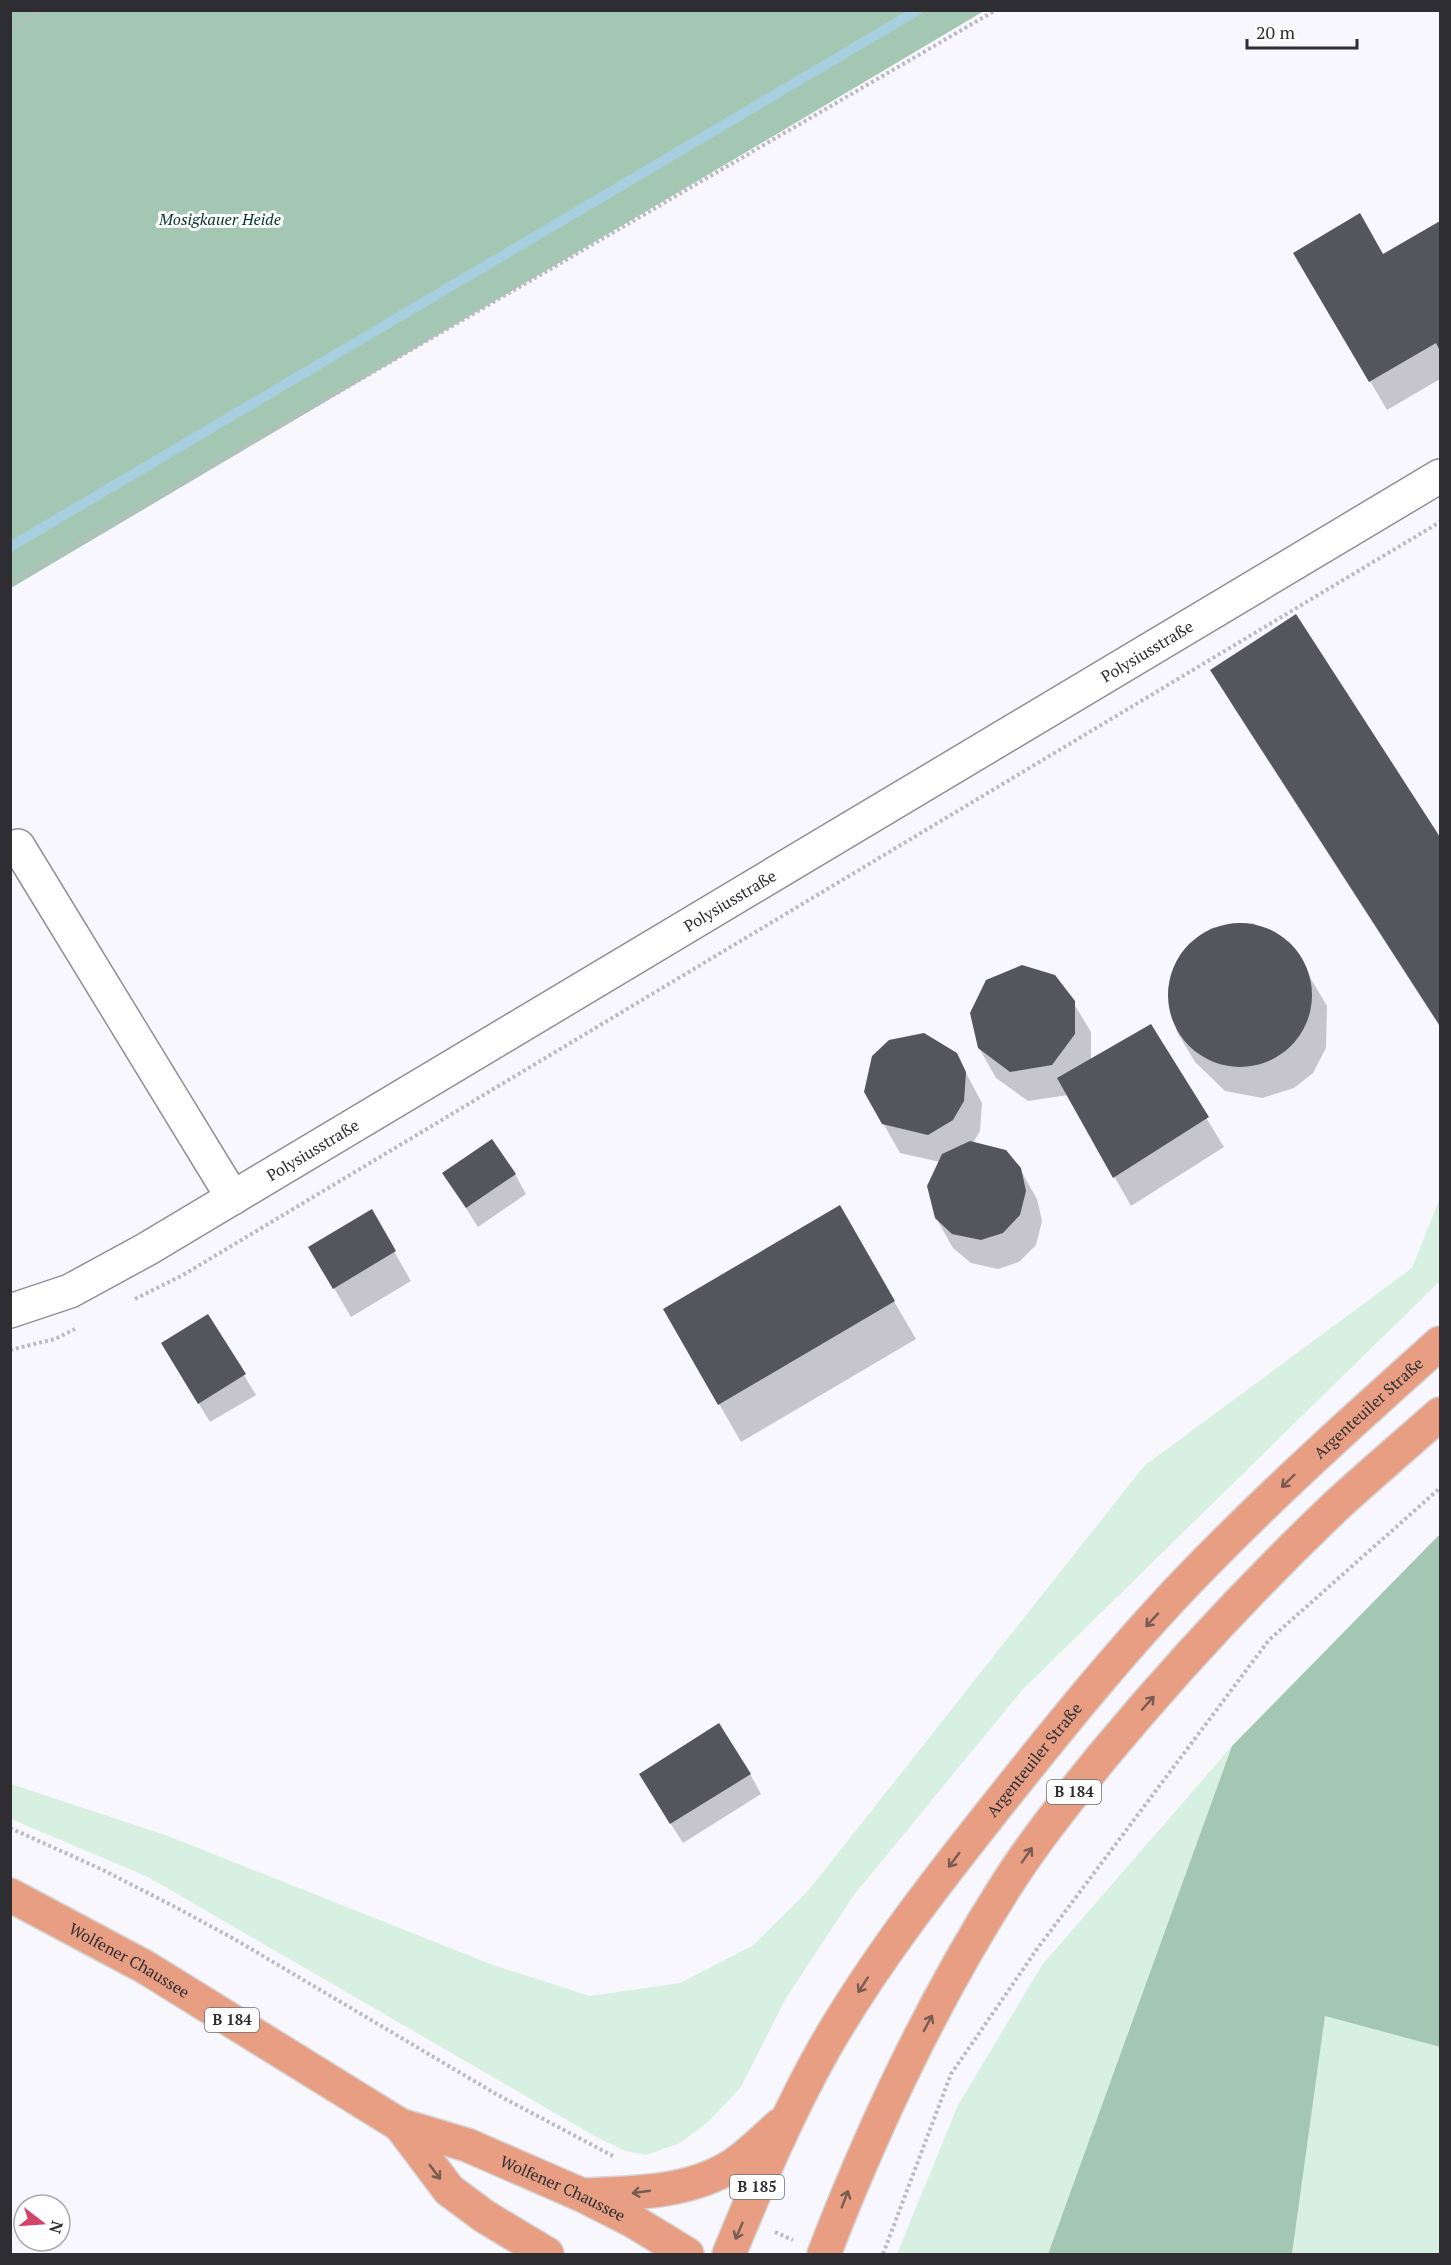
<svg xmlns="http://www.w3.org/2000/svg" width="1451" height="2265" viewBox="0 0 1451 2265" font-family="'PT Serif',serif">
	<rect width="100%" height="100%" fill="#f8f7fe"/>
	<path fill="#d7f0e1" d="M1440,1198V1281L1023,1689L854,1895L786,1998L741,2087L708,2122L680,2143L646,2155L626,2151L598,2138L148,1877L11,1819V1784L168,1836L493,1965L590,1996L680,1983L752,1946L808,1891L1144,1466L1412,1268Z
		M1232,1746L1048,2254H897L958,2105L1042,1965Z
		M1325,2016L1440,2047V2254H1292Z"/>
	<path fill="#a3c7b2" d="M11,10H984V11L11,588Z
		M1440,1534V2047L1325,2016L1292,2254H1048L1232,1746Z"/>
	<path fill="#0003" d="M1440,222V379L1387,410L1295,253L1383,256Z
		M1295,616L1440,840V1027L1234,708L1212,670Z
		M1253,923L1289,942L1327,1006L1326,1048L1313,1073L1294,1088L1262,1098L1225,1091L1195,1062L1177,1032L1168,989L1181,953L1211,928Z
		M1073,1002L1091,1032V1060L1150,1026L1224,1147L1131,1206L1068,1095L1028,1101L996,1078L979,1048Z
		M956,1054L982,1103L980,1131L973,1143L1020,1169L1037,1199L1042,1221L1036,1245L1019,1262L998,1269L971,1263L953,1248L936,1218L940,1162L900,1153L883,1123Z
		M444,1174H515L526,1194L478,1227Z
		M839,1207L916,1339L741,1442L665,1310Z
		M371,1211L411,1281L351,1317L310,1247Z
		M208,1316L256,1395L210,1422L174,1363Z
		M750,1774L761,1794L683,1843L652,1794Z"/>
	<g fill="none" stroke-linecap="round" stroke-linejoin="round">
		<path stroke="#a8cfe0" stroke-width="10" d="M10,547L918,10"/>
	</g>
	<path fill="#55555e" d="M1360,213L1383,254L1440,221V351L1436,343L1369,382L1293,253Z
		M1296,614L1440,837V1026L1210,670Z
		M1168 995a72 72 0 1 1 144 0a72 72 0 1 1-144 0Z
		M1022,965L1055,975L1075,1001V1034L1052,1065L1010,1072L978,1048L970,1013L986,980Z
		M1151,1024L1209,1117L1113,1178L1057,1078Z
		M924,1033L957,1053L966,1072L964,1101L953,1120L928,1135L882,1124L864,1092L872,1056L889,1040Z
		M492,1139L516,1174L466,1208L442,1173Z
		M970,1141L1006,1150L1021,1168L1026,1191L1020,1215L1003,1233L981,1240L952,1234L935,1218L927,1186L942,1154Z
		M840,1205L895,1301L718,1405L663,1309Z
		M372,1209L396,1251L333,1289L308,1247Z
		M208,1314L246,1374L198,1404L161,1343Z
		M719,1723L751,1774L670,1824L639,1774Z"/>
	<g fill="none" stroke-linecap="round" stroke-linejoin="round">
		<g stroke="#908f99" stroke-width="36">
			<g id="minor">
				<path d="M18,846L233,1198"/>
				<path id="s1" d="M10,1311L70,1291L147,1249L1440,476"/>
			</g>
		</g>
		<g stroke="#d5d5d6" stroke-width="36">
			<g id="major">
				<path id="s2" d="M10,1895L145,1967L400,2125L467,2145L582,2195L633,2221L687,2254"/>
				<path d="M400,2125L449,2190L484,2216L547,2254"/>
				<path d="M584,2195C633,2193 690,2193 733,2165C750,2154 765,2138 780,2125"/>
				<path id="s3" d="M729,2254C758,2184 787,2114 825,2047C874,1962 934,1885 995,1808C1064,1721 1134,1634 1213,1555C1286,1481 1363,1412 1440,1343"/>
				<path d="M824,2254C873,2127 933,2000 1007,1884C1035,1840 1069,1798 1102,1757C1175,1669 1254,1584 1337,1505C1371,1474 1406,1444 1440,1414"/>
			</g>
		</g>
		<path stroke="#bbbbc1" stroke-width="4" stroke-dasharray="3 3" stroke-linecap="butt" d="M10,32L39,10
			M10,583L996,10
			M135,1299L183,1275L1440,522
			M10,1350L55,1339L75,1329
			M10,1828L103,1870L179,1909L236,1940L496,2094L613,2156
			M775,2232L793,2240
			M883,2254L951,2074L1037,1949L1269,1640L1440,1488"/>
		<use href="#minor" stroke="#fff" stroke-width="33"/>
		<use href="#major" stroke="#e89e83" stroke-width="33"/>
	</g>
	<defs><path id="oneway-shaft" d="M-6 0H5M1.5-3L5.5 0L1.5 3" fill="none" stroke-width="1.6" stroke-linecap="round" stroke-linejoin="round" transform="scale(1.5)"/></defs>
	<g stroke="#785b52">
		<use href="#oneway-shaft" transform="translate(1288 1481) rotate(136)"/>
		<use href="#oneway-shaft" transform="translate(1152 1620) rotate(133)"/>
		<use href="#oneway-shaft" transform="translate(1148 1703) rotate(-48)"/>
		<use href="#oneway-shaft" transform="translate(1027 1855) rotate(-55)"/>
		<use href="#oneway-shaft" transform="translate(954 1860) rotate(127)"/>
		<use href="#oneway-shaft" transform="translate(863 1985) rotate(123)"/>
		<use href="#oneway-shaft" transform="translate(928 2023) rotate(-62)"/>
		<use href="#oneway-shaft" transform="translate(435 2172) rotate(53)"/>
		<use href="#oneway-shaft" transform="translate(641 2192) rotate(172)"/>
		<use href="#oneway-shaft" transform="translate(845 2199) rotate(-69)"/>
		<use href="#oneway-shaft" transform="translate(739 2231) rotate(113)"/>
	</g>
	<g text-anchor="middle" stroke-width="6" stroke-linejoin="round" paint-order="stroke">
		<g fill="#fff" stroke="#6d6d70" stroke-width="1.5">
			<rect x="1047" y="1780" width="54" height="24" rx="4.5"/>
			<rect x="205" y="2008" width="54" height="24" rx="4.5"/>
			<rect x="730" y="2175" width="54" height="24" rx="4.5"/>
		</g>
		<g font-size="15" font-weight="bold" fill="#2e2e32">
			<text x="1074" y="1797">B 184</text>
			<text x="232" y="2025">B 184</text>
			<text x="757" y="2192">B 185</text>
		</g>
		<g font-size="16" font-style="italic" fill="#063622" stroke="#fff">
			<text x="220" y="225">Mosigkauer Heide</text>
		</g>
		<g font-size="16" fill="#2e2e32" stroke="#fff">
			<text dy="6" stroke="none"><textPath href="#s1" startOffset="1316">Polysiusstraße</textPath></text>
			<text dy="6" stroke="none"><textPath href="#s1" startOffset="830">Polysiusstraße</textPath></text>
			<text dy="6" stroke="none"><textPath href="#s1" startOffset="344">Polysiusstraße</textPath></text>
			<text dy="6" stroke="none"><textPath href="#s3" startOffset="1070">Argenteuiler Straße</textPath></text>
			<text dy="6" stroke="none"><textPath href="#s3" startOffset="584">Argenteuiler Straße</textPath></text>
			<text dy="6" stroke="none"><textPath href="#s2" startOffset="136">Wolfener Chaussee</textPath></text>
			<text dy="6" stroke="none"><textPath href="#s2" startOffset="628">Wolfener Chaussee</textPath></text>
		</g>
	</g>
	<rect width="1451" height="2265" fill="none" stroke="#2e2e32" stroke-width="24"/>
	<g transform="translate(42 2223) rotate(107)"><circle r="28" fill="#ffffff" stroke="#ababad" stroke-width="1.5"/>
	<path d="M0-4.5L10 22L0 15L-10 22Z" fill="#d34469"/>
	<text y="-9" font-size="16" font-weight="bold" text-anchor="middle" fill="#2e2e32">N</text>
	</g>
	<path d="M1247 39v9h110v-9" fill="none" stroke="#2e2e32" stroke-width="3"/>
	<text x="1256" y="39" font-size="18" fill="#2e2e32" stroke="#ffffff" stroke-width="4.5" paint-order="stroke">20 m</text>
</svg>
